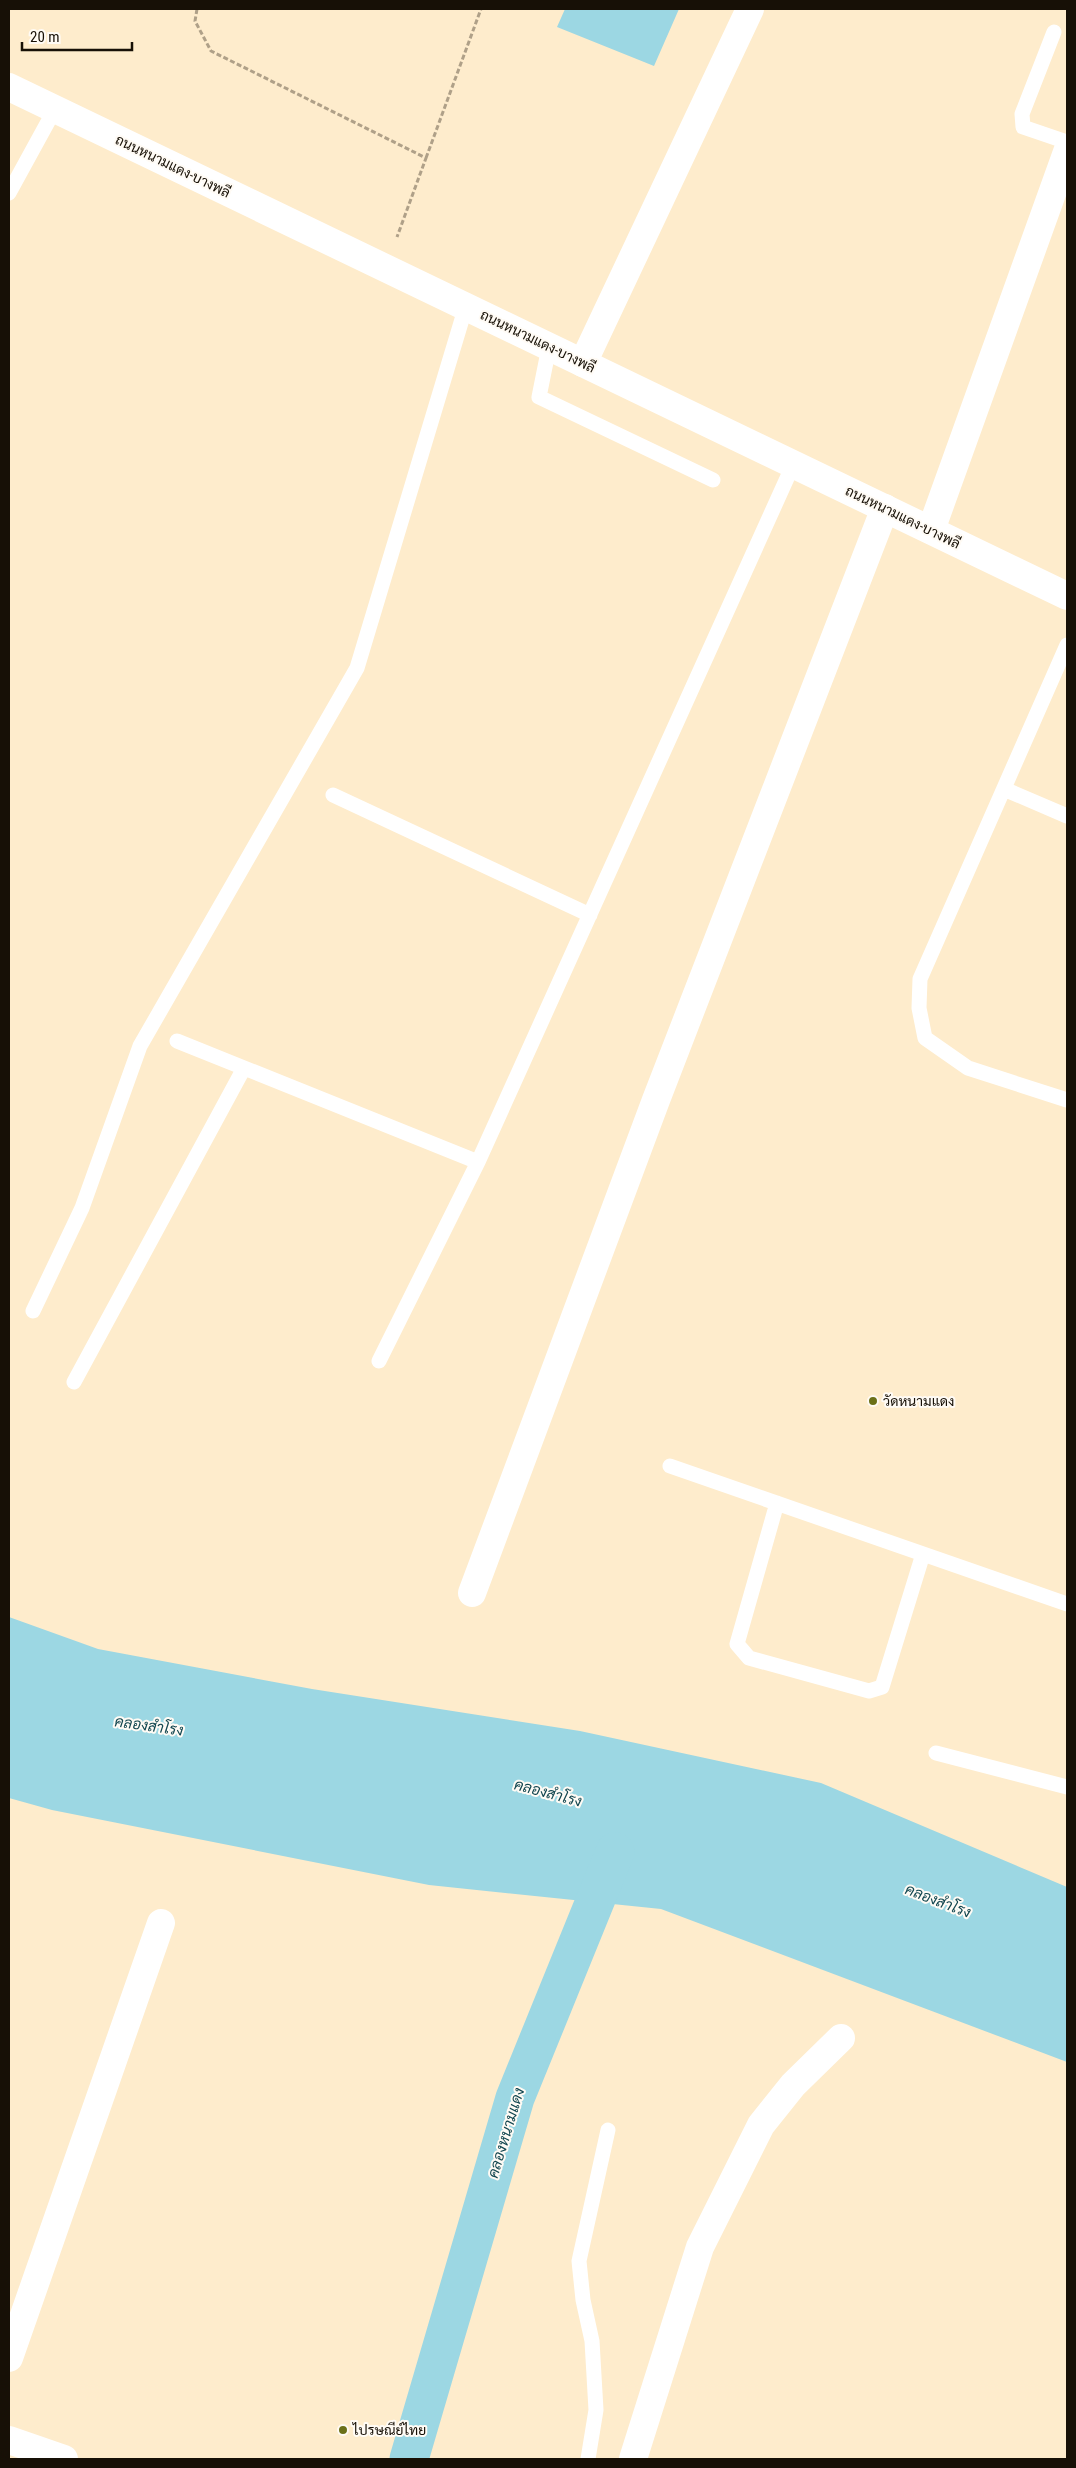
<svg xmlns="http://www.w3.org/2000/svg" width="1076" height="2468" viewBox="0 0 1076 2468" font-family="'Roboto Condensed',Sarabun,sans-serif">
	<rect width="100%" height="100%" fill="#feeccc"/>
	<path fill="#9cd7e3" d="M565,9H679L654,66L557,27Z
		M9,1617L98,1649L312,1689L580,1731L821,1783L1067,1887V2062L661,1909L429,1885L52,1810L9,1798Z"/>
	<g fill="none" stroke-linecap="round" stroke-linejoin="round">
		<path stroke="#9cd7e3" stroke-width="39" d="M409,2459L515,2098L615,1852"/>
		<path stroke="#afa088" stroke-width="3" stroke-dasharray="5 2.5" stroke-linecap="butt" d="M197,9L195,21L211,51L426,158L397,237
			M426,158L481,9"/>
		<path stroke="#fff" stroke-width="15" d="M1054,32L1022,114L1023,127L1067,142
			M9,193L55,109
			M549,347L539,397L713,480
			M1067,645L920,979L919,1008L925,1038L968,1068L1067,1100
			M1004,789L1067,816
			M333,795L590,915
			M177,1041L478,1162
			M33,1311L82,1208L140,1046L357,668L466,306
			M379,1361L478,1162L793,465
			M74,1382L244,1068
			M670,1466L1067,1604
			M777,1503L737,1644L749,1658L869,1691L882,1687L923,1554
			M936,1753L1067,1787
			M588,2459L596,2410L592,2341L583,2300L579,2261L608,2130"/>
		<path stroke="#fff" stroke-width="28" d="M583,363L750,9
			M931,530L1067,152
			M472,1593L656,1100L885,508
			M9,2358L161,1923
			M633,2459L700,2247L761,2125L793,2085L841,2038"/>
		<path stroke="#fff" stroke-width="28" d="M9,87L1067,596"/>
		<path stroke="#fff" stroke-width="28" d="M9,2440L64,2459"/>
	</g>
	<g fill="#6b7017" stroke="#fffbf5" stroke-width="2">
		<circle cx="873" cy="1401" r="5"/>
		<circle cx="343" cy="2430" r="5"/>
	</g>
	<g text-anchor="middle" stroke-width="4" stroke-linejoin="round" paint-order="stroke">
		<g font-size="14" fill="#171006" stroke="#fffbf5">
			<text transform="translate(173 166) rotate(26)" y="5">ถนนหนามแดง-บางพลี</text>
			<text transform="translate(538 341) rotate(26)" y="5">ถนนหนามแดง-บางพลี</text>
			<text transform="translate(903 517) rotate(26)" y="5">ถนนหนามแดง-บางพลี</text>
		</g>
		<g font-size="14" fill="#171006" stroke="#fffbf5" text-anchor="start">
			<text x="883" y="1406">วัดหนามแดง</text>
			<text x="353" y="2435">ไปรษณีย์ไทย</text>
		</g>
		<g font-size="15" font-style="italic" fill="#134750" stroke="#fffbf5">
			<text transform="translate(149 1726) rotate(8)" y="5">คลองสำโรง</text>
			<text transform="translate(548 1793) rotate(15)" y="5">คลองสำโรง</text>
			<text transform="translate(938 1901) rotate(21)" y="5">คลองสำโรง</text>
			<text transform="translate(506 2133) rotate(-73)" y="5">คลองหนามแดง</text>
		</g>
	</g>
	<rect width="1076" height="2468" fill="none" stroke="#171006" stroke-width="20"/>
	<path d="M22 42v8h110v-8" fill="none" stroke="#171006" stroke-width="2.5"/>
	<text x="30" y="42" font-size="15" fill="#171006" stroke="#fffbf5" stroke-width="4" paint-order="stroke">20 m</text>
</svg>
